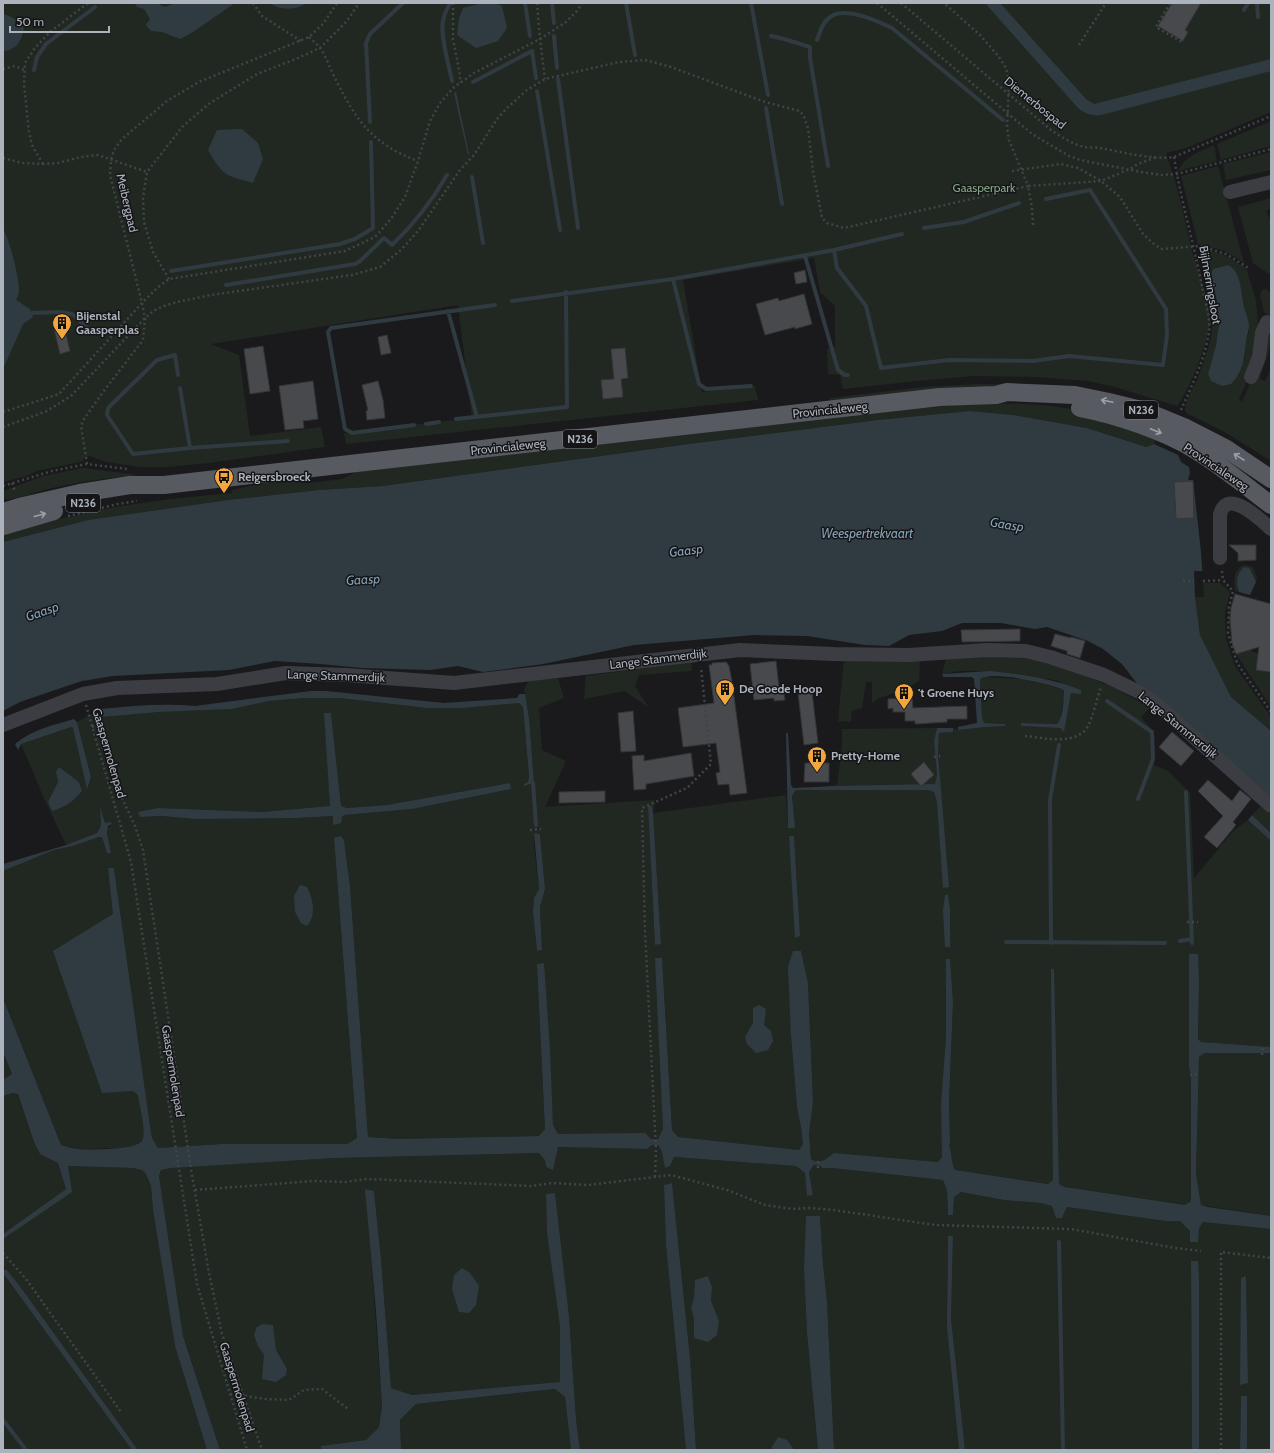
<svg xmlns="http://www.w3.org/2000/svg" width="1274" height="1453" viewBox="0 0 1274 1453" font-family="Cabin,sans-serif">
	<rect width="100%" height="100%" fill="#1a1a1d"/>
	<path fill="#202821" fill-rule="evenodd" d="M3,3H1271V112L1186,148L1166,153C1169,165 1174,176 1177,188C1183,210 1187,232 1193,254C1199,274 1209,298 1210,319C1210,338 1189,392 1177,406L1115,387L1088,381L1037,377L974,376L927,380L843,389L840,375L828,374L827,349L835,347V306L820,292L814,258L683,280L702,392L755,386L758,400L346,444L344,433L472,418L458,305L211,344L239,355L250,436L321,427L325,447L209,463L168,467H140L106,462L90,456L83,458L84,461L37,471L26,476L3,482Z
		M1271,121V146L1221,160L1217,144Z
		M1214,145L1217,161L1178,171C1185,156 1199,152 1214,145Z
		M1271,152V170L1226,180L1223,164Z
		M1218,166L1244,263L1225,251L1198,244L1181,176Z
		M1271,198L1270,203L1271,208L1266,211L1271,221V271L1269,274L1253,263L1238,207Z
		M1199,248L1223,254L1246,268L1256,300L1259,334L1252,370L1239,399L1242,402L1257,368L1271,329L1269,351L1260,378L1261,380L1265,381L1271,370V461L1223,431L1188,414C1186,412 1185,412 1185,409C1186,399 1193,389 1197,380C1201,370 1204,359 1208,348C1219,315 1207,281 1199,248ZM1228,265L1233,268L1239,282L1248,322L1249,332L1246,340L1245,356L1239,373L1233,382L1221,386L1211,380L1208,374L1216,345L1219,325L1218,306L1211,274L1213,269Z
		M1266,289C1274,294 1271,306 1271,315H1269L1264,313L1260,294L1262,290Z
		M978,384L1055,385L1073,387L1115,399L830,402V398L923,387Z
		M982,403C1015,404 1052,403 1083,412C1108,419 1132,430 1157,438L1154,444L1146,447L1087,428L1013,415L970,411L878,420L681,445L383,486L319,490L228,500L88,520L3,542V530C37,524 71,516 105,509C147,501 189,497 232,493V490L282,479L283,481L308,483L342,479L356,472L909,409Z
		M83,468L138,475C107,478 75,482 44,490C30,493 17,501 3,499V491L43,476Z
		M1244,565L1253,567L1257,578L1256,582L1250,569C1237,563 1236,583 1239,592L1235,591C1234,581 1233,569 1244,565Z
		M1203,583H1220L1230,592L1225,613L1226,638L1235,666L1271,717V731L1231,697L1200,635L1195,597H1203Z
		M1251,649L1253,652L1259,653L1271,672V707L1236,654Z
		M1020,654L1083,675L1115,688L1150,708L1141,717L1153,731L1154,765L1168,771L1190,793L1194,878L1234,830L1248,820L1271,841V1047L1201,1042L1198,1039L1199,984L1189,1068L1191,1075V1201L1185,1205L1065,1187L1053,1180L1049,1184L955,1170C951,1162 952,1153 949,1145L950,1143L949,1101L953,1003L946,1037L942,1101V1157L938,1162L834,1153C827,1158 819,1166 811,1159L809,1134L813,1102L808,983L801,951L791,1036L797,1107L801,1127L803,1144L799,1150L678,1137L672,1130L662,958L663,1130L658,1139L558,1134L553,1125L543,963L537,964L545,1129L539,1136L399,1139L368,1137L350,886L344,840L341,836L334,838L357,1138L347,1144H222L158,1148L152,1138L150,1126L114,868H108L114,914L104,920L127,1091H138L144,1131L143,1140L139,1145L123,1148L78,1149L61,1145L3,998V871L54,850L73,846L99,837H102L107,853L111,852L107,833L108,828L112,824L109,822L105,823L100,809L101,825L99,827L97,833L66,845L44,798L21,744L66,728L71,727L73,728L87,788L91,777L77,722L101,709L103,717L159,712L232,709L269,701L304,698H340L427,708H462L519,703L523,707L529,776L528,782L524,786L534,783L529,718L524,690L529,679L558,678L564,698L539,708L542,750L566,761L545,807L655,800L653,813L786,795L788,828H794L792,796L796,790L837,785L842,746V729L937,728L934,741L937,776H940L938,753L939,733L953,732V728L958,730L986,727L1005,726V724L984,723L982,717L980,679L984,677L1023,679L1062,689L1064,691L1061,720L1057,724L1021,723V726L1060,728L1063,731L1071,693C1068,690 1064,684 1060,682C1057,680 1052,680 1048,679C1030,675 953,664 941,677L946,659ZM325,713H331L341,806L347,808L387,805L510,783L511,789L412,809L344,815L334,825L333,816L298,818L195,819L162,816L140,817L138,812L158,808L263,812L330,806ZM60,768L79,782L82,791L77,798L58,809L48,802L58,782L56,772ZM652,806L661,944L655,945L648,807ZM535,833L540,834L545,889L540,907L542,950L537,951L533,912L534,898L539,889L534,844ZM794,836L800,936L795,938ZM950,909V946L945,947Z
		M844,659L920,661L919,681L904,690L879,698L872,703V682H866L862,708L852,711L851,722L838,721Z
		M691,662L692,671L639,675L635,686L649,708L625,691L584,699L586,676Z
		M1261,806L1271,815V833L1252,815Z
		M3,1052L12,1074L3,1080Z
		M1260,1052L1271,1053V1216L1201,1205L1196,1174L1199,1057L1205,1053Z
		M12,1093L18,1094L34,1142L40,1154L58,1163L66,1189L3,1234V1096Z
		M652,1145H658L662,1152L666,1168L670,1166L674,1157L796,1166L805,1173L808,1196L813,1195L809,1172L814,1165L821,1166L822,1168H832L943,1180L947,1190L948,1214H953L954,1196L961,1192L1004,1200L1041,1203L1052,1206L1056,1218H1062L1067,1207L1165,1221H1180L1190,1231L1191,1242H1197L1199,1228L1203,1222L1271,1229V1450H1247V1396H1241L1240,1450H1196V1261H1191L1192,1450H965L951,1318L953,1236H948L947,1327L959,1450H834L827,1301L823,1264L820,1216H807L804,1269L807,1333L818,1450L770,1448V1450H696L690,1358L672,1183L664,1185L666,1245L686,1450H580L576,1419L569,1316L555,1193L546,1194L547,1233L560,1327V1382L412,1395L391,1388L381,1259L374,1191L366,1189L382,1406L379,1427L366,1440L321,1446V1450H220L183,1336L159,1176L161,1170L171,1168L190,1166L334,1158L540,1153L545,1160L546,1167L553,1170L557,1147L647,1149ZM708,1276L712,1287L711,1301L694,1338V1319L691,1307L694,1298L696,1280ZM1246,1276L1248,1383L1240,1385Z
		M68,1166L133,1168L142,1170L146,1174L151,1186L153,1210L175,1346L207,1450H138L22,1289L3,1266V1239L71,1192Z
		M3,1273L125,1439L132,1450H3Z
		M555,1389L565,1397L571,1450H401L400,1420L416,1404Z"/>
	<path fill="#303b41" d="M135,3H156L165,7L175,3H235L193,32L180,39L162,32L151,31L146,25L150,19L144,9L137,7Z
		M269,3H307C296,11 280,10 269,3Z
		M482,3H495L502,6L507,28L498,41L476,48L457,35L459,18L463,8Z
		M985,3H1000L1086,99L1094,104L1271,59V71L1101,115C1092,116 1085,114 1078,108Z
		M3,14C12,16 18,21 24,28C22,40 16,51 3,51Z
		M456,92L469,154L468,155L454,93Z
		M242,129L258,143L263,159L253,183C225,175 223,176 208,150L217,130Z
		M3,229C10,240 19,278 19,291C19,294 17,297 16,300L30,309L33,317L23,324L3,369Z
		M1228,265C1240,270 1241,290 1243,301C1244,309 1248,317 1249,325C1249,331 1247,335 1246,341C1245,355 1243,373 1231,384L1222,386L1211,381L1208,374L1216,345L1219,325L1218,306L1211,274L1213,269Z
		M970,411L1013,415L1087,428L1146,447L1154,444L1178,455L1181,462L1189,467L1190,472L1188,480H1193L1201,552L1204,597H1195L1200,635L1231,697L1271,731V797L1169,707L1139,686L1122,664L1103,649L1088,641L1047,627L1035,629L1001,623H962L942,631L909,635L889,646L865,645L807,636L754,635L634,645L543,664L483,672L458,666L430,670L362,668L320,664L275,661L229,670L113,676L82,681L55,690L20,702L3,711V542L88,520L228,500L319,490L383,486L681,445L878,420Z
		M1243,568L1246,567L1250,569L1256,582L1250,595L1239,592C1236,584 1236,574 1243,568Z
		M990,671C1021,674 1051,678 1081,690V694L1071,693L1064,732L1060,728L1021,726V723L1057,724C1064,716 1063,702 1064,691L1062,689C1046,684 994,670 980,679L982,717L984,723L1005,724V726L986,727L958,730V727L977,723L974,679L972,677H943V674Z
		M311,691H326L444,703L517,698L519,694H525L529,718L534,783L524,786V784L528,782L529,776L523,707L519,703L462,708H427L340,698H304L269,701L232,709L159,712L103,717L101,709C132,706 163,703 195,706Z
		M324,713H331L341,806L347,808L387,805L510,783L511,789L412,809L344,815L342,817L341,823L333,825V816L298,818L195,819L162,816L140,817L138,812L158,808L262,812L330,806Z
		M74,719L77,722L91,777L87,789L73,728L71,727L21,744L18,750L15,744C31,730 54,725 74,719Z
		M937,728H953V732L939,733L938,753L949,887L943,888L937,802L934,792L928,790H796L792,796L795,828H788L786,733H788L791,785L793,788L837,786L935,784L937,775L934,741Z
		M59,767L79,782L82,791C75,801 63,808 52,811L48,802L58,782L56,772Z
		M648,806H652L653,813L661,944L655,945Z
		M100,807L105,823L110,822L112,824L108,826L107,833L111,853H107L102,837H99L73,846L54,850L3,871V864L66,845L97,833L101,825Z
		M1252,815L1271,833V841L1248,820Z
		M534,833L540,834L545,889L540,907L542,950L537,951L533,912L534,898L539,889Z
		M341,836L344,840L350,886L368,1137L399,1139L539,1136L545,1129L537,964L544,963L550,1050L553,1125L558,1134L645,1133L651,1139H658L663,1129L655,958H662L672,1130L678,1137L799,1150L803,1144L801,1127L797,1107L791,1036L788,967L793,951H801L808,983L813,1102L809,1134L811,1159C819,1166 827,1158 834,1153L938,1162L942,1157L941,1104L946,1037V959H950L953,1003L949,1101L950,1143L949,1145C952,1153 951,1162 955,1170L1048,1184L1053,1180L1051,969H1054L1059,1184L1065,1187L1185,1205L1191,1201V1075L1189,1068V954H1198L1199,984L1198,1039L1201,1042L1271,1047V1053H1205L1199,1057L1196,1174L1201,1205L1208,1207L1271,1216V1229L1203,1222L1199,1228L1198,1242H1190V1231L1180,1221H1165L1067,1207L1062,1218H1056L1052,1206L1041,1203L1004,1200L961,1192L954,1197L953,1215H948L947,1190L943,1180L832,1168H822L821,1166L814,1165L809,1172L813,1195L807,1196L805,1173L796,1166L674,1157L670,1166L665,1168L662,1152L658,1145H652L647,1149L558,1147L553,1170L546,1167L545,1160L539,1153L334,1158L171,1168L161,1170L159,1176L183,1336L220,1450H207L175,1346L153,1210L151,1186L146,1174L142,1170L133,1168L68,1166L72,1192L3,1239V1234L66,1189L58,1163L40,1154L34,1142L18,1094L12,1093L3,1096V1080L12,1074L3,1052V998L61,1145C66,1146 73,1149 79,1149C90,1150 136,1150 142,1141C147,1133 139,1105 138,1095L133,1091L102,1093L53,951L113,914L108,868H114L150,1126L152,1138L158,1148L222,1144H347L357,1138L334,838Z
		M789,836H794L800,936L795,938Z
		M300,885L307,887C313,900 317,914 307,926L301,923L295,912L294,896Z
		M945,895H948L950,909V947H945L943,910Z
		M759,1005L766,1009L764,1025L771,1031L773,1041L768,1050L756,1053L747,1044L745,1037L753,1023V1008Z
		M672,1183L690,1358L696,1450H686L666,1245L664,1185Z
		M365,1189L374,1191L381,1259L391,1388L412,1395L560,1382V1327L547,1233L546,1194L555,1193L569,1316L576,1419L580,1450H571L565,1397L555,1389L416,1404L400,1420L401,1450H372L368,1449L360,1450H321V1446L366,1440L379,1427L382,1406L376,1311Z
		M806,1216H820L823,1264L827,1301L834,1450H818L807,1333L804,1269Z
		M948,1236H953L951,1318L965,1450H959L947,1327Z
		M1191,1261H1198L1199,1281V1450H1192Z
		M462,1268L470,1273L479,1286L476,1305L469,1313L459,1312L452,1289L454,1275Z
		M6,1269L22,1289L138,1450H132L3,1273V1271Z
		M708,1276L712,1287L711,1301L719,1321L717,1335L708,1342L694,1338V1319L691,1307L694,1298L695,1280Z
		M1246,1276L1248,1383L1240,1385L1241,1278Z
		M263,1324L273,1325L276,1350L287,1369L286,1375L276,1382L262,1379L264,1355L258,1346L254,1335L257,1327Z
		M1241,1396H1247V1450H1240Z
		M778,1437L787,1440L794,1450H770Z"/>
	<path fill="#1a1a1d" d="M1194,571H1203L1204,597H1195Z"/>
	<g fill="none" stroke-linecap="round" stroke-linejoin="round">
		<path stroke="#303b41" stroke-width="4" d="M450,3C447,9 444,14 443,21C440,36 449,65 452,81
			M525,3L530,36
			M552,3L554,23
			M626,3L635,55
			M751,3L768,95
			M1257,3L1258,17
			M1244,10L1248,3
			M554,36L557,68
			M771,36L784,39L810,47V58L828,166
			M817,40C820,32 822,23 829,18C844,5 877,21 892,28L1003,120
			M34,70L37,57L46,44L95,7
			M558,79L578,228
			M473,82L532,51L536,78
			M537,91L560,230
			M766,108L782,204
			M370,122L366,43L370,34L403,3
			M472,177L483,243
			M924,228L964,222L1019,203
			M834,250L837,268L866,306L881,368L949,360L1033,361L1069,356L1163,365L1167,335L1166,309L1090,190L1046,199
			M805,256L838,370L845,375H848
			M171,271L340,244L355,239L373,228L371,142
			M673,279L699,384L706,389L751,386
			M226,285L355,264L359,262L384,238L392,245C414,224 432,201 447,175
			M512,301L673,279L834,250L902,234
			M448,311L477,417
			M32,313L60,312L72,314L92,332
			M178,375L175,355L157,360L108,408L107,415L133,454L190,448L288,441
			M180,388L190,448
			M456,419L567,407L566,292
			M426,424L439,422
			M414,425L352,433L345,429L328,332L331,328L495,305
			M1107,701L1152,732L1153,759L1138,799
			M533,783L536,825
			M1186,792L1192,943
			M1180,941L1192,939
			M1006,942L1165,943
			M1051,943L1050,800L1059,745
			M1059,1242L1063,1450
			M3,1420L26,1450"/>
	</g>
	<path fill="#47494d" stroke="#343539" d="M1172,3H1201L1185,30L1188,32L1183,41L1158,26Z
		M805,270L807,282L796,284L794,273Z
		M804,294L812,324L795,329V327L765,335L756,304L778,298L779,301Z
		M64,326L70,351L60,354L54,329Z
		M387,335L391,353L381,355L378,337Z
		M263,346L270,391L250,394L244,349Z
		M625,348L628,378L621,379L623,397L603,399L601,380L614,379L611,349Z
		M313,381L318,419L303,421L304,428L285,430L279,386Z
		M378,381L383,400L385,418L367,420L366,411L368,410L362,385Z
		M1193,481L1194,518L1176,519L1174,482Z
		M1229,545H1256V560L1238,561V553Z
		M1235,594L1271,604V672L1256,670L1259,647L1236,654L1232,643L1230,619L1231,608Z
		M1020,629V641L962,642L961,630Z
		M1055,634L1071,638V637L1085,641L1080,658L1067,654V651L1051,646Z
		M776,661L779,687L783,686L785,700L774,701V698L754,700L750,664Z
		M726,662L729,666L732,682L747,793L730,795L729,784L718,785L716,773L720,772L716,743L683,747L678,708L714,703L709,665H712V663Z
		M812,692L818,743L804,745L798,693Z
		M912,698L913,708L967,706V719H947V722L915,724V721H905V712H893V708L888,709V699Z
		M633,711L636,751L621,752L618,713Z
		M1172,732L1194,751L1181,766L1159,747Z
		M691,753L694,776L646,784V789L634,790L632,756L644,755V761Z
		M924,762L934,775L921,786L911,774Z
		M805,763H829V782H804Z
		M1208,780L1232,801L1240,790L1251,799L1233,822L1236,825L1217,848L1204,837L1223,816L1198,791Z
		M605,791V802L559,803V792Z"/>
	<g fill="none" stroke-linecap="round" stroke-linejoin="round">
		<path stroke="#414449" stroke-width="2.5" stroke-dasharray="2 3" stroke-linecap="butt" d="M253,3L262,16L301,41
			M453,3V39L460,75V83
			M537,3L540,39L545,79
			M877,3L1032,134L1069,156L1080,160L1141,172L1162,175L1177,174L1271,149
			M901,3L1051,130C1061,137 1073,144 1084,147C1089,148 1095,147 1100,148C1122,152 1152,160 1174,157L1271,116
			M1170,3L1156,27L1182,42
			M309,37C313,41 317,44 320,48C327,58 331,71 337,82C357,122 374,145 418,161
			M1079,45L1106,3
			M3,69L15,66L24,70
			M1174,157C1181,201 1194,244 1202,287C1205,300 1211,320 1209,332C1205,359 1192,385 1181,410
			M3,158L22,163L43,164L58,163L81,157L98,155L147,172
			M43,164L32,145L29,132L24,84L25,63L34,49L50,32L88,3
			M1012,171L1060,164L1078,168L1101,181L1120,197L1143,234L1155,245L1162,249L1200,246L1226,254L1250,269
			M1033,225L1032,208L1028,186L1101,181L1130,169L1138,164L1157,157
			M169,279L153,252L144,222L143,198L147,172L183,126L210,103L257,74L296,59L320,48L347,21L359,3
			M3,412L59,394L142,303L157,288L169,279L345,251L375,237L391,219L405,197L418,161L430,121L440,103L453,88L474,73L540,39L566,22L578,10L582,3
			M3,427L47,411L71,396L145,318L153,311L164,306L177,302L211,295L352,275L380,267L401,250L418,231L460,170L474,155L497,119L506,109L527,90L545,79L619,62L645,60L671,67L765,102L800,111L804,117L808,128L813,171L822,218L827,223L844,228L1028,186L1009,140L1007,128L1009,81L1006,68L999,57L980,35L944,3
			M87,464L81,426L84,419L103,392L143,340L145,318L142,303L110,175L111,160L114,150L122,139L167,101L199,82L309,37L323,24L337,3
			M12,483L15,492
			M3,486L52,471L87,464L127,469
			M68,516L118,504L137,501
			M1222,571L1223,580L1233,591L1229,607L1228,633L1237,663L1271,712
			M1183,581H1194
			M1203,581L1223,580
			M86,705L131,862L197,1284L247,1450
			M92,726L97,728L105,739L122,798L135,826L143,850L191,1169L209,1273L222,1334L262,1450
			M1025,736C1045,738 1077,746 1088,726C1093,717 1097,698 1101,687
			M934,757L940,756
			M530,830L541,829
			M1187,922H1198
			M1262,1055L1263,1045
			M1190,1075L1198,1074
			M818,1168V1160
			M655,1177L656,1150L645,932L642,808L687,788L711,764L701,667
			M195,1190L313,1181L345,1182L367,1179L531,1186L553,1183L588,1185L671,1175L727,1190L765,1205L792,1209L810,1208L834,1210L935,1225L1071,1229L1175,1248L1201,1251
			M3,1253L26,1279L121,1412
			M230,1394L266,1399L289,1400L304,1390L322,1389L348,1409
			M1221,1450V1252L1271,1258"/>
		<path stroke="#3b3d42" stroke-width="14" d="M1230,192L1271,182
			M1251,377L1259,357L1262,333L1267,322
			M1220,558V515C1226,486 1261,520 1271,529
			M3,725L83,694L117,688L217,684L286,673L346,675L454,683L740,650L834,654L908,655L987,650L1026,651L1050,657L1104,675L1139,692L1159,706L1271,806"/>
		<path stroke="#575a61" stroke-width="18" d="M1080,408C1116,415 1165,431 1197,451C1223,467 1247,487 1271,505
			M3,512L19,507L80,493L130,485H164L940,397L996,395L1007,392L1075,395L1109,402L1145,411L1184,427L1225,448L1271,479
			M3,526L54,511"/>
	</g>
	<defs><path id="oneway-shaft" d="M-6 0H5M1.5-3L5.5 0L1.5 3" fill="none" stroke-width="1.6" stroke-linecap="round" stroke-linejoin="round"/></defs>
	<g stroke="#9ca1aa">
		<use href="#oneway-shaft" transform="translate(1107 401) rotate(-168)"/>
		<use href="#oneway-shaft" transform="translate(1156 431) rotate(23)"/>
		<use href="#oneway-shaft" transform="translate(1239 457) rotate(-148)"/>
		<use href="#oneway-shaft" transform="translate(40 515) rotate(-15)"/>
	</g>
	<defs>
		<g id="building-pin" transform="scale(1)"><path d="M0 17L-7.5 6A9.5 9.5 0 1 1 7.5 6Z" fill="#f1a73e" stroke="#151518"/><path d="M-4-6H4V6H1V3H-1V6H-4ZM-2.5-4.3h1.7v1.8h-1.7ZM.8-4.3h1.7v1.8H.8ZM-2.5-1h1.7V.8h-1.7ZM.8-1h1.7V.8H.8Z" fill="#111"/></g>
		<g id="bus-pin" transform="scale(1)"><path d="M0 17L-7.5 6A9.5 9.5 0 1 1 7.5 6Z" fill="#f1a73e" stroke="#151518"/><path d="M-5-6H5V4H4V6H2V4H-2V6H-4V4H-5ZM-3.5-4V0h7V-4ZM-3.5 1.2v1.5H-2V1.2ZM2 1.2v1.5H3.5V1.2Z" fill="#111"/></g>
	</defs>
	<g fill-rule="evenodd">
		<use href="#building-pin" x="62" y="323"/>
		<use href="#bus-pin" x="224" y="477"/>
		<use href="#building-pin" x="725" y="689"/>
		<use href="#building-pin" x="904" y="693"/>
		<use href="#building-pin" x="817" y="756"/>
	</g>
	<g text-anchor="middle" stroke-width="3" stroke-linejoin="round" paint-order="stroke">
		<g fill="#151518" stroke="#7f848b" stroke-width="1">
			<rect x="1124" y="401" width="34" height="18" rx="3"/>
			<rect x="563" y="430" width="34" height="18" rx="3"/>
			<rect x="66" y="494" width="34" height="18" rx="3"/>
		</g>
		<g font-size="11" font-weight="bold" fill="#adb3bc">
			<text x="1141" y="414">N236</text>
			<text x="580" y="443">N236</text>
			<text x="83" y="507">N236</text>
		</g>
		<g font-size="12" fill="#adb3bc" stroke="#151518">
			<text transform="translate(1035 103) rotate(39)" y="4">Diemerbospad</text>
			<text transform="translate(127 203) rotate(77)" y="4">Meibergpad</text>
			<text transform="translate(1210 285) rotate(80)" y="4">Bijlmerringsloot</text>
			<text transform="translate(830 410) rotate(-6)" y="4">Provincialeweg</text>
			<text transform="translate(508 447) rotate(-6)" y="4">Provincialeweg</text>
			<text transform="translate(1216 467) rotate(34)" y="4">Provincialeweg</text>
			<text transform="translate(658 659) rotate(-7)" y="4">Lange Stammerdijk</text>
			<text transform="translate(336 676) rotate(2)" y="4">Lange Stammerdijk</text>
			<text transform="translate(1178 725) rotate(39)" y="4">Lange Stammerdijk</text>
			<text transform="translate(109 753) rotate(74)" y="4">Gaaspermolenpad</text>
			<text transform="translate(173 1071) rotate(81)" y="4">Gaaspermolenpad</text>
			<text transform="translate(237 1387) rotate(73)" y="4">Gaaspermolenpad</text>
		</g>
		<g font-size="12" fill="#85a684" stroke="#151518">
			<text x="984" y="192">Gaasperpark</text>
		</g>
		<g font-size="12" font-weight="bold" fill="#adb3bc" stroke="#151518" text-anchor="start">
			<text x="76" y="320">Bijenstal<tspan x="76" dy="14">Gaasperplas</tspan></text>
			<text x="238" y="481">Reigersbroeck</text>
			<text x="739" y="693">De Goede Hoop</text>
			<text x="918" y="697">'t Groene Huys</text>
			<text x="831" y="760">Pretty-Home</text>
		</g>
		<g font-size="13" font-style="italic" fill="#85a3b6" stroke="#151518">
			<text transform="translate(1007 524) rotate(9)" y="5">Gaasp</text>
			<text x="867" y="538">Weespertrekvaart</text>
			<text transform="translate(686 550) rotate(-7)" y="5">Gaasp</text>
			<text transform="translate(363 579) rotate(-3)" y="5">Gaasp</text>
			<text transform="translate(42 611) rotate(-19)" y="5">Gaasp</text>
		</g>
	</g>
	<rect width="1274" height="1453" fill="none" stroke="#adb3bc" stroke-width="8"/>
	<path d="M10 26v6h99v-6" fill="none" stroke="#adb3bc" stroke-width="2"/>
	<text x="16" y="26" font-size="12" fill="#adb3bc" stroke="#151518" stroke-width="3" paint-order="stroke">50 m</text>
</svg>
